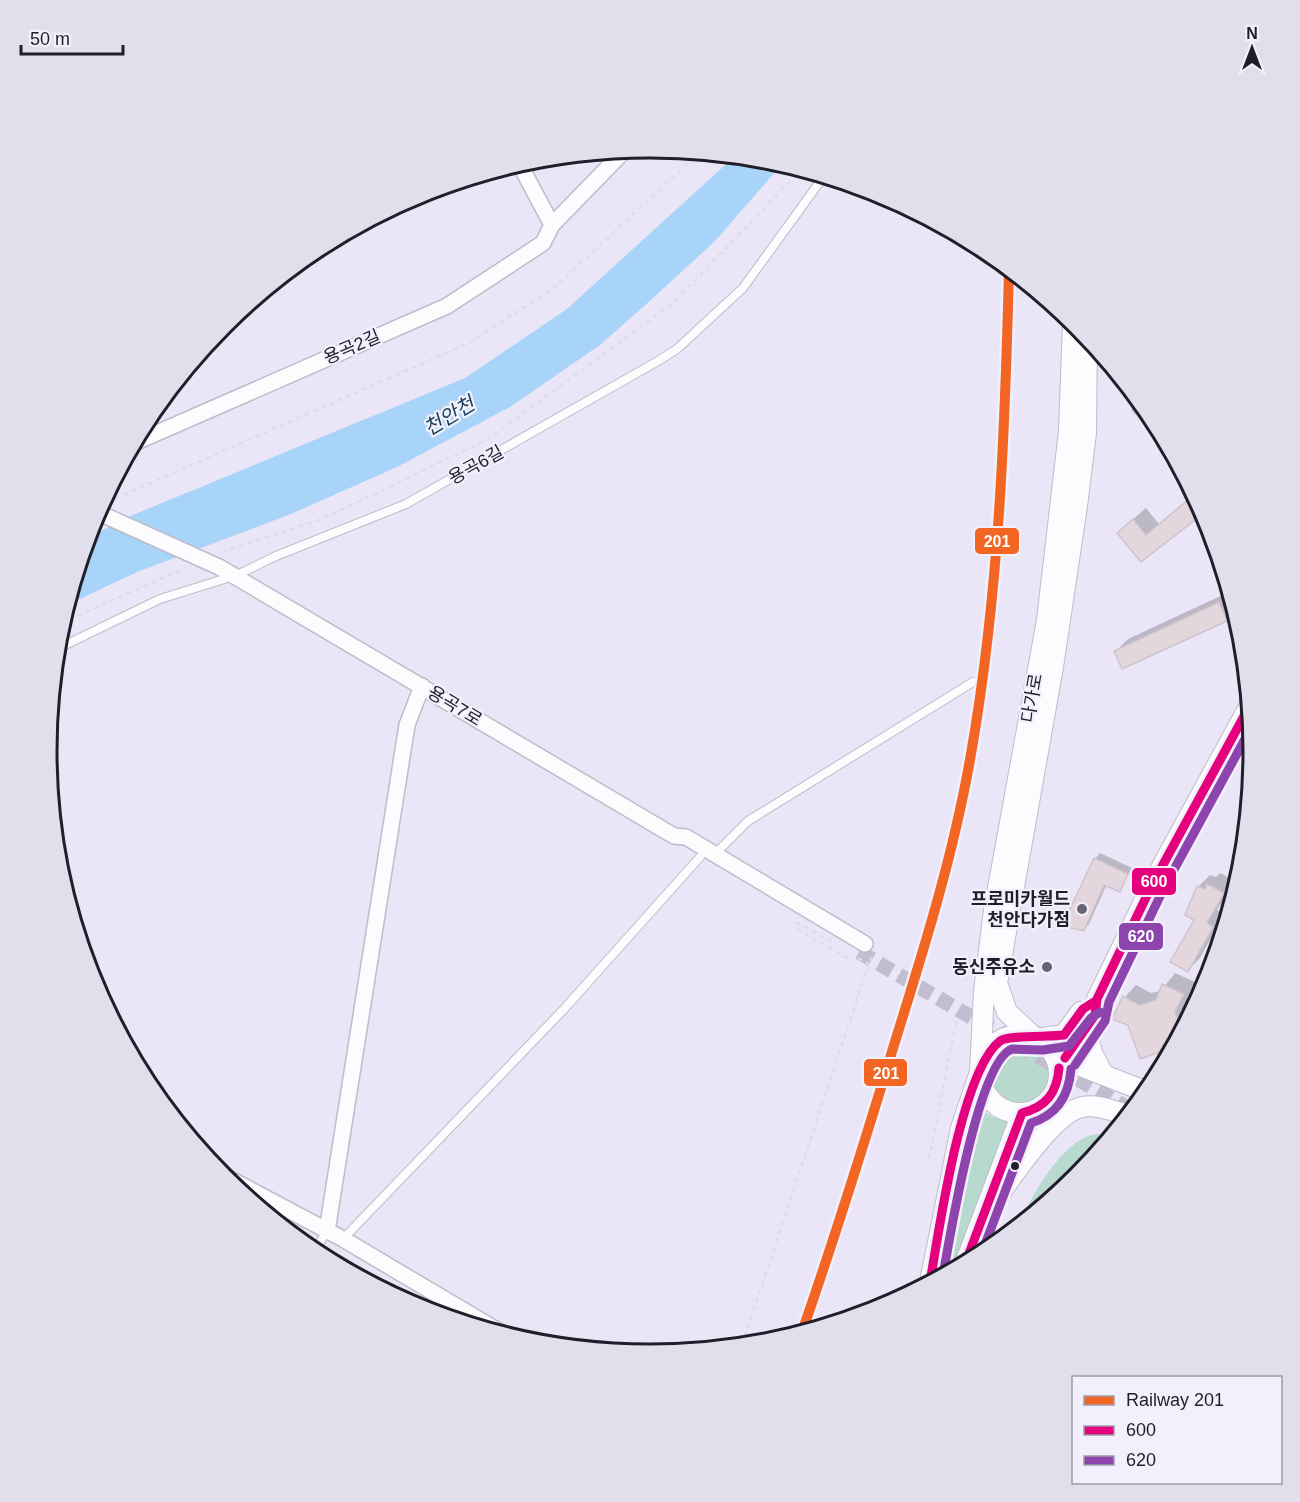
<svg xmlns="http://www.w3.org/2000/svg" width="1300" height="1502" viewBox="0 0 1300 1502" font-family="Arial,'Noto Sans KR',sans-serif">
	<rect width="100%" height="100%" fill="#eae6f8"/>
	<path fill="#b8d9cd" d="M988 1073a33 33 0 1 1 66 0a33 33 0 1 1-66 0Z
		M978,1108L993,1117L1013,1122L950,1272L943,1275Z
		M1098,1134L1110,1137L1076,1178L1018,1226C1031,1197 1064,1136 1098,1134Z"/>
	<path fill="#a7d4f8" d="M735,156L782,164L715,241L652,299L600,345L510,407L397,467L291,514L137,572L67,605L87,538L133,515L465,378L567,309Z
		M292,1234L455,1319C400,1303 336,1271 292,1234Z"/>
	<path fill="#0003" d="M1194,494L1203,511L1142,560L1131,521L1146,508L1159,524Z
		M1229,592L1235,611L1226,620L1116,651L1128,639Z
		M1100,853L1132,868L1119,890L1107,884L1089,924L1083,930L1095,859Z
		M1220,873L1235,881L1217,910L1224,915L1200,958L1188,970L1198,887L1210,875L1216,877Z
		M1175,973L1195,982L1187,998L1191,1013L1173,1046L1141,1057L1129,1024L1114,1019L1125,997L1136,985L1151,993L1161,991Z"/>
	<path fill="#e3d6dc" stroke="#cec5cc" stroke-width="1.5" d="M1141,402L1152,416L1165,441L1163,443L1132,410Z
		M1194,495L1204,513L1141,562L1117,533L1133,519L1146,535Z
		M1219,602L1227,621L1122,669L1114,651Z
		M1094,858L1128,874L1120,892L1104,885L1084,931L1062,926Z
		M1207,884L1224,893L1207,923L1213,927L1188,972L1170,962L1194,920L1185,915L1197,886L1205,889Z
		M1162,984L1184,994L1175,1011L1181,1031L1172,1048L1140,1059L1128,1025L1112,1019L1123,996L1139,1005L1156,1000Z"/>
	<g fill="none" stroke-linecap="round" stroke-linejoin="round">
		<path stroke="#c2becf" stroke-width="15" stroke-dasharray="15 8" stroke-linecap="butt" d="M859,952L1131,1110"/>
		<g stroke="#bfbbc9" stroke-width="10">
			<path id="service" d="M57,649L160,599L237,575L276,556L406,504L658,361L677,349L743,288L824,176
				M714,855L748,821L973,682
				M343,1239L564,1009L700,857
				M314,1252L327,1231"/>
		</g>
		<g stroke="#bfbbc9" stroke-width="18">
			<path id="minor" d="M519,163L552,225
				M134,443L447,306L543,243L552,225L625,150
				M219,567L674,836L686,837L865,944
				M219,1173L343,1239L505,1335
				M327,1231L407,725L422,686"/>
		</g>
		<g stroke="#bfbbc9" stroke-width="22">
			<path id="tertiary" d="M1086,1028L1092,1053L1102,1072
				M981 1074a39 39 0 1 1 78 0a39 39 0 1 1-78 0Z
				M1036,1039L1007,1012L997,983L1053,667L1077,506L1086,433L1087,337
				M1036,1039L1064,1035L1081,1012
				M1055,1056L1147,1092
				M1059,1068L1095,1015L1097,999L1153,883L1249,707
				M987,1211C1007,1185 1052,1113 1082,1107C1097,1104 1113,1111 1127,1115
				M965,1264L1022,1113
				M930,1282L961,1128L980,1072L984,991L994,910L1047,620L1069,431L1073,322"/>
		</g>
		<path stroke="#dddce2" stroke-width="2" stroke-dasharray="4.5 4.5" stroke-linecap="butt" d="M107,502L467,344L554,288L700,152
			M222,552L322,519L487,440L673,303L802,169
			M61,623L186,568
			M796,922L835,944
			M797,929L849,959
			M858,958L869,964
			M966,982L970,959
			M929,1159L956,1022
			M1047,1202L1068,1171L1093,1158
			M742,1345L871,957"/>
		<use href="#service" stroke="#fcfbfe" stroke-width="8"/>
		<use href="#minor" stroke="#fcfbfe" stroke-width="15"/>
		<use href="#tertiary" stroke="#fcfbfe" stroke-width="20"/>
		<g stroke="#bfbbc9" stroke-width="18" stroke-linecap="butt">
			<path id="minor-bridge" d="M97,512L219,567"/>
		</g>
		<use href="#minor-bridge" stroke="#fcfbfe" stroke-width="15"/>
		<g stroke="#f2f0fc" stroke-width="14">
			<path id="bus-1" d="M1065,1058L1095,1015L1097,999L1153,883L1249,707
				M965,1264L1022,1113C1046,1107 1057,1093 1059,1068
				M930,1282C939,1231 961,1071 1000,1041C1007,1035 1051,1037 1064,1035L1083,1009L1094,1002"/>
		</g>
		<g stroke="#f2f0fc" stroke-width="14">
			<path id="bus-2" d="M1075,1065L1105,1021L1109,1002L1164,888L1251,728
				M981,1255L1031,1123C1057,1115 1069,1095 1071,1069
				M943,1275C950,1237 978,1061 1012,1049L1043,1050L1069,1046L1091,1018L1100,1012"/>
		</g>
		<use href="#bus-1" stroke="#e5007d" stroke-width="9"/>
		<use href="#bus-2" stroke="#8e44ad" stroke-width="9"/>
		<g stroke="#f2f0fc" stroke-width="15">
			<path id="rail-1" d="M802,1332C835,1237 865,1141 894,1045C924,949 954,853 971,754C999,594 1005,431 1009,269"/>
		</g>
		<use href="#rail-1" stroke="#f26522" stroke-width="10"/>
	</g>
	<g fill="#676472" stroke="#f2f0fc" stroke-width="2">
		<circle cx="1082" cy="909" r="6"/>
		<circle cx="1047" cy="967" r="6"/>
	</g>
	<circle fill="#211e2a" stroke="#f2f0fc" stroke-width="2" cx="1015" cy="1166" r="5"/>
	<g text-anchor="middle" stroke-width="4.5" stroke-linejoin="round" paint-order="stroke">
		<g font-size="18" fill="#211e2a" stroke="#f2f0fc">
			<text transform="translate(352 347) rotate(-23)" y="6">용곡2길</text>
			<text transform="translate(476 465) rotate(-29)" y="6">용곡6길</text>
			<text transform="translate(1032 698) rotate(-80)" y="6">다가로</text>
			<text transform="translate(455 706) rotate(31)" y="6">용곡7로</text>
		</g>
		<g font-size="18" font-weight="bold" fill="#211e2a" stroke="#f2f0fc" text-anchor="end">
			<text x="1070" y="905">프로미카월드<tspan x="1070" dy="21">천안다가점</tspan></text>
			<text x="1035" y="973">동신주유소</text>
		</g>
		<g font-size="20" font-style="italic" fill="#1c4258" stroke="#f2f0fc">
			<text transform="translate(449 416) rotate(-31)" y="7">천안천</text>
		</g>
	</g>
	<path d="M0 0H1300V1502H0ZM57 751a593 593 0 1 1 1186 0a593 593 0 1 1-1186 0Z" fill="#e1dfeb" fill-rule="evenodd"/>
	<path fill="none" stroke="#211e2a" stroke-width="3" d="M57 751a593 593 0 1 1 1186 0a593 593 0 1 1-1186 0Z"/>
	<g stroke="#f2f0fc" stroke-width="2">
		<rect x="974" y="527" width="46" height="28" rx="6" fill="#f26522"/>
		<rect x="1131" y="867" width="46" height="29" rx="6" fill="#e5007d"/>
		<rect x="1118" y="922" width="46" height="29" rx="6" fill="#8e44ad"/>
		<rect x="863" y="1058" width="45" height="29" rx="6" fill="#f26522"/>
	</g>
	<g font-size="16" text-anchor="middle" font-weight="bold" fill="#fff">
		<text x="997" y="547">201</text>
		<text x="1154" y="887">600</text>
		<text x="1141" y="942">620</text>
		<text x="886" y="1079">201</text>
	</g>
	<rect x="1072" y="1376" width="210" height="108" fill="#f2f0fc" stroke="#9e9ca8" stroke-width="1.5"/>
	<rect x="1084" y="1396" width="30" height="9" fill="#f26522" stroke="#9e9ca8" stroke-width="1.5"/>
	<text x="1126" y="1406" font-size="18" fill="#211e2a">Railway 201</text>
	<rect x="1084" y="1426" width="30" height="9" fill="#e5007d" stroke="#9e9ca8" stroke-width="1.5"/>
	<text x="1126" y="1436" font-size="18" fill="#211e2a">600</text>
	<rect x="1084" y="1456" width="30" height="9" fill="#8e44ad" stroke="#9e9ca8" stroke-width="1.5"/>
	<text x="1126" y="1466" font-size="18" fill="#211e2a">620</text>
	<g transform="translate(1252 48)" stroke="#f2f0fc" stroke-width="4.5" paint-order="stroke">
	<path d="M0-4.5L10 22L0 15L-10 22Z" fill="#211e2a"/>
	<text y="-9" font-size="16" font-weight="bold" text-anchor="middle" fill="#211e2a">N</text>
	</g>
	<path d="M21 45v9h102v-9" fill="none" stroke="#211e2a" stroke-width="3"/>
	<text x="30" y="45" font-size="18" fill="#211e2a" stroke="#f2f0fc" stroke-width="4.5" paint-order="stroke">50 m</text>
</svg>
